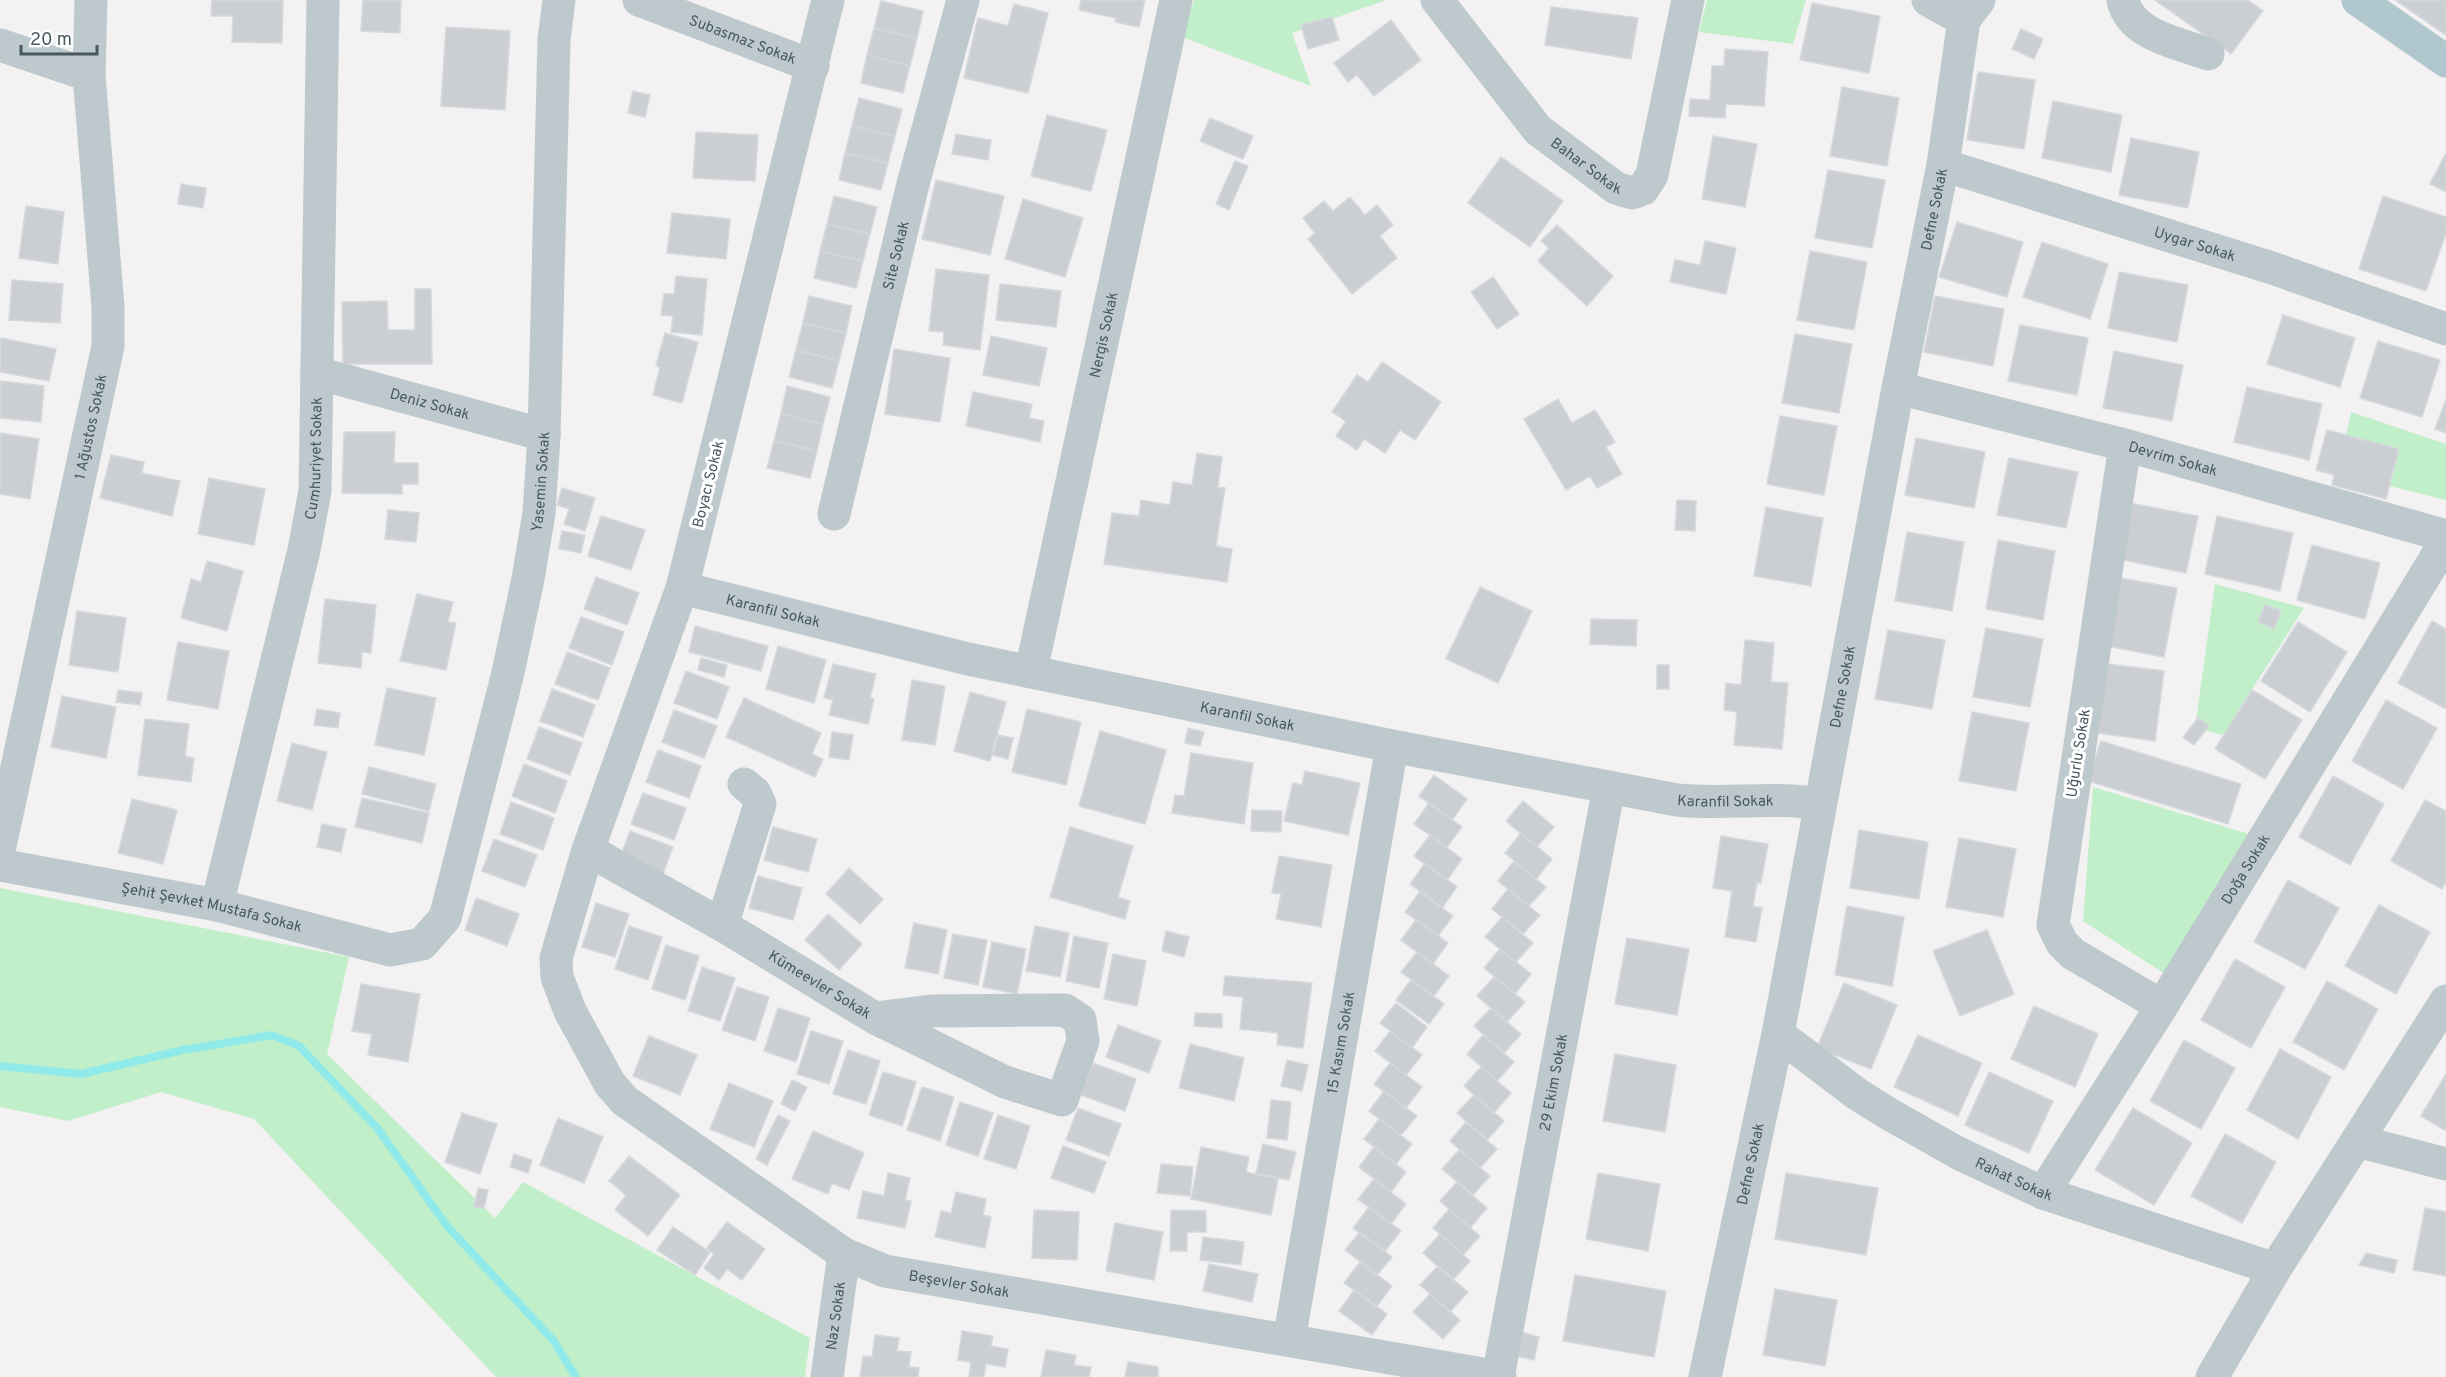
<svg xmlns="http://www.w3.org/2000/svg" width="2446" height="1377" viewBox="0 0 2446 1377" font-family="Overpass,sans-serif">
	<rect width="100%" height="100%" fill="#f3f1f1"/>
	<path fill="#c1efc9" d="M1194,0H1386L1292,33L1311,86L1182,37Z
		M1707,0H1806L1793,44L1699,32Z
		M2351,412L2446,444V500L2338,473Z
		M2215,584L2304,608L2223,735L2195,728Z
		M2093,787L2266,839L2165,974L2083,921Z
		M0,888L349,957L327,1054L495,1218L523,1182L810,1338L805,1377H496L254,1119L161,1092L68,1121L0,1107Z"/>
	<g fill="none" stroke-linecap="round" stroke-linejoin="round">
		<path stroke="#90eae9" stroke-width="8" d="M0,1066L81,1074L183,1050L272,1035L299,1046L378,1129L447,1226L553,1340L576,1377"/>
	</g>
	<path fill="#cbcfd3" stroke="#d5d9dc" stroke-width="1.5" d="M212,0H283L282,43L232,42L233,16H211Z
		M363,0H401L400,33L361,31Z
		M1081,0H1145L1139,27L1115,22L1116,18L1079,10Z
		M2155,0H2248L2263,11L2231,54Z
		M2395,0H2446V35Z
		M881,1L923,11L917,38L874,28Z
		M1812,3L1880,16L1869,73L1800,60Z
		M1014,4L1048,13L1028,93L964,78L978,18L1008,26Z
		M1551,7L1638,18L1631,59L1545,45Z
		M1332,17L1339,40L1308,49L1301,25Z
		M1391,20L1421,60L1374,96L1357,75L1348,82L1334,63Z
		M446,27L510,31L505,110L441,106Z
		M874,28L917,38L910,66L867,55Z
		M2021,29L2043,39L2034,59L2012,49Z
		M1725,49L1768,52L1764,106L1726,104L1725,118L1689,116L1690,99L1710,100L1712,66H1724Z
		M867,55L910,66L903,93L861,83Z
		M1978,72L2035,80L2024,149L1967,140Z
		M1842,87L1899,98L1887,166L1830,156Z
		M633,91L650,95L645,117L628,113Z
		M859,98L902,109L895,136L852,126Z
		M2053,101L2122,115L2111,172L2042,158Z
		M1047,115L1107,130L1091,191L1031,176Z
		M1210,118L1253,136L1243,159L1200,141Z
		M852,126L895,136L888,163L845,153Z
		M696,132L758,135L755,181L693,178Z
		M956,134L991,140L988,160L952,154Z
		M1713,136L1757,144L1745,207L1702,199Z
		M2131,138L2199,152L2188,208L2119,195Z
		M845,153L888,163L881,190L839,180Z
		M2446,153V192L2430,184Z
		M1501,157L1563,201L1530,247L1468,203Z
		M1235,161L1248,166L1229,210L1216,204Z
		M1828,170L1885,180L1872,248L1815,238Z
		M936,180L1004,196L990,255L922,239Z
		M181,184L206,188L203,208L178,204Z
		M834,196L877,207L870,234L827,224Z
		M2383,196L2446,217V233L2426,291L2359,269Z
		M1350,197L1365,215L1377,205L1393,225L1380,236L1397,258L1352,294L1308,239L1315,233L1303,218L1324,201L1333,211Z
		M1023,199L1083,218L1065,277L1005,259Z
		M26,206L64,212L58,264L19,258Z
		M672,213L730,219L726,259L667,253Z
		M1957,222L2023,242L2007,297L1939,277Z
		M827,224L870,234L863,261L820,251Z
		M1557,225L1613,276L1587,306L1538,261L1549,248L1541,241Z
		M1705,241L1736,248L1726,294L1670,282L1675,260L1700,265Z
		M2042,242L2108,264L2090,319L2023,297Z
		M820,251L863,261L856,288L814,278Z
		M1810,251L1867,262L1854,330L1797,320Z
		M936,269L989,275L980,350L943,345L944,332L929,331Z
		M2119,272L2188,285L2177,342L2108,328Z
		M676,276L707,279L702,335L671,332L673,316L661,315L664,294H674Z
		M1493,277L1519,314L1497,329L1471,292Z
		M12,280L63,284L60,323L9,320Z
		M1000,284L1061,291L1056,327L996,320Z
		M415,289H431L432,364H343L342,302L387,301L388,330H415Z
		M809,296L852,306L846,333L803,323Z
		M1935,296L2004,309L1993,366L1924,352Z
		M2283,315L2355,338L2340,387L2267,364Z
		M803,323L846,333L839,361L796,350Z
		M2020,325L2088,338L2077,395L2008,381Z
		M665,333L698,342L682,403L653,395L660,367L656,366Z
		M1795,334L1852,344L1839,413L1782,403Z
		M991,336L1047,348L1039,386L983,375Z
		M1,338L56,349L49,381L0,372Z
		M2378,341L2440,360L2422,417L2360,398Z
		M894,349L950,358L940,422L885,414Z
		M796,350L839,361L832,388L789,377Z
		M2114,351L2183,365L2172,421L2103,408Z
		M1382,362L1441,402L1415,440L1400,430L1385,453L1364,439L1357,450L1336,436L1346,421L1332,412L1357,375L1368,382Z
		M0,381L44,386L41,422L0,418Z
		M787,386L830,397L823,424L781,414Z
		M2247,387L2322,404L2309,460L2234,442Z
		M973,392L1032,404L1029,418L1044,421L1040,442L966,426Z
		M1558,399L1572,423L1595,410L1615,442L1606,447L1622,474L1597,488L1590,476L1566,490L1524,419Z
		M2446,399V433L2435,429Z
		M781,414L823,424L817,451L774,441Z
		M1780,416L1837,426L1824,495L1767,484Z
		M2327,430L2399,449L2386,499L2332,485L2334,475L2316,470Z
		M344,432H395L394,463H418V484H402V494L342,493Z
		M0,433L39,439L30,499L0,494Z
		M1916,438L1985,452L1974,508L1905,495Z
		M774,441L817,451L810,478L767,468Z
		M1197,453L1222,457L1218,487L1225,488L1216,546L1232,549L1227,582L1104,564L1112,513L1139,516L1141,500L1170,505L1173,482L1192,485Z
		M111,455L144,462L142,473L180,481L172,516L100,498Z
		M2009,458L2078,472L2066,528L1997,515Z
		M209,478L265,489L254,545L198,534Z
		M562,488L595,498L585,531L564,524L569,509L557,505Z
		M1677,500L1696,501L1695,531L1675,530Z
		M2129,503L2198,516L2186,573L2118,559Z
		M1766,507L1823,518L1811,586L1754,576Z
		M388,510L419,513L416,542L385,539Z
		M601,516L645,530L631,570L588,556Z
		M2217,516L2293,533L2280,591L2205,574Z
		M562,531L585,535L581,553L559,549Z
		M1907,532L1964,542L1952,611L1895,601Z
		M1998,540L2055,551L2043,620L1986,609Z
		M2312,545L2380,563L2365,619L2297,600Z
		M207,561L243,571L227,631L181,618L191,579L201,582Z
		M596,577L639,593L627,625L584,609Z
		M2120,578L2177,588L2164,657L2107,646Z
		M1480,587L1532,611L1498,683L1446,659Z
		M417,594L453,602L448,622L456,623L446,670L400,661Z
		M325,599L376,605L371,653L362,652L361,668L318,663Z
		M2265,605L2281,611L2274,629L2258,622Z
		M77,611L126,618L118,672L69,665Z
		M581,617L624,632L612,665L569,648Z
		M1591,619L1637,620L1636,646L1590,644Z
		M2432,621L2446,629V709L2398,683Z
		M2298,622L2347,652L2310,712L2261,681Z
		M695,626L768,646L761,671L689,652Z
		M1986,628L2043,639L2030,707L1973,697Z
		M1888,630L1945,640L1932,709L1875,699Z
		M1745,640L1774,643L1771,682L1788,683L1782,749L1734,745L1737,712L1724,710L1726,683L1741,685Z
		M178,642L229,651L218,709L167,700Z
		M778,646L826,660L814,703L766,689Z
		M567,652L610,668L598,700L555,684Z
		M701,658L727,665L724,677L698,670Z
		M833,664L876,674L870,698L874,699L868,724L829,715L833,700L824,698Z
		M2107,664L2164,671L2155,741L2098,733Z
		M1657,665H1669V689H1657Z
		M686,671L729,687L717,719L674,703Z
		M912,680L945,686L935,745L902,740Z
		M387,688L436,698L424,755L375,745Z
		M552,689L595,705L583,737L540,721Z
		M118,690L142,693L140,705L116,702Z
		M2252,690L2302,720L2265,779L2215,749Z
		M970,692L1006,702L990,761L954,751Z
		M62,696L116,707L106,758L51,747Z
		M744,698L821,733L812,754L823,759L815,777L726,737Z
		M2386,700L2437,728L2403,789L2352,761Z
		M317,709L340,713L338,728L314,725Z
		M1027,709L1081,722L1066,785L1012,772Z
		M674,710L717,726L704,758L662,742Z
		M1972,712L2029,723L2016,791L1959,781Z
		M2198,718L2209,726L2194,745L2183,737Z
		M145,719L189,724L185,756L194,758L191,782L138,775Z
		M539,727L582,743L570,775L527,759Z
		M1188,728L1204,732L1200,746L1185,743Z
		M1100,731L1166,750L1145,824L1079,806Z
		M832,732L853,735L849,760L829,757Z
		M998,735L1013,738L1008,759L993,755Z
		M2101,741L2241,784L2228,824L2088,781Z
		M292,743L327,752L312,810L277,801Z
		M658,750L701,766L689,798L646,782Z
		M1191,753L1253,763L1244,824L1172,813L1175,795L1184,796Z
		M524,764L567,781L555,813L512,796Z
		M369,767L436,784L429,811L362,794Z
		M1305,771L1360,783L1348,835L1284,821L1293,783L1302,785Z
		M1434,775L1467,799L1452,820L1419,796Z
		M2333,776L2384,804L2350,865L2299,837Z
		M643,793L686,808L674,840L631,824Z
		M362,798L429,813L422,843L355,827Z
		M132,799L177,810L163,864L118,853Z
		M2425,800L2446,811V882L2442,889L2391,861Z
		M1523,801L1554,827L1537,847L1506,821Z
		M511,802L554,818L543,850L500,834Z
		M1429,803L1462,827L1447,847L1414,824Z
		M1252,810L1282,811L1281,832L1251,831Z
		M322,824L346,829L341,852L317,847Z
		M773,827L817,839L808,872L764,860Z
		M1070,827L1133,846L1118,897L1130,901L1125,919L1050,897Z
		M1859,830L1928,842L1919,899L1850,888Z
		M630,831L673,847L661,879L618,863Z
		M1521,833L1552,859L1536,879L1505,853Z
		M1430,835L1462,859L1447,880L1414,856Z
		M1721,836L1768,844L1761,883H1757L1753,906L1762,908L1756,942L1725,937L1732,891L1713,888Z
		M1959,838L2016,849L2003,917L1946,907Z
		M494,839L537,855L525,887L482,871Z
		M1279,856L1332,865L1321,927L1276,919L1281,894L1272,893Z
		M1514,861L1546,887L1529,906L1498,881Z
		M1425,863L1457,887L1442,908L1410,884Z
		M849,868L883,899L860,924L826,894Z
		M758,876L802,888L793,920L749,908Z
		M2288,880L2339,908L2305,969L2254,942Z
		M1508,889L1540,915L1523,934L1492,909Z
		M1420,891L1453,916L1438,936L1405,912Z
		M476,898L519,914L507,946L465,930Z
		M596,903L629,914L615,957L582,947Z
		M2379,905L2430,932L2396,994L2345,966Z
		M1847,906L1904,917L1892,986L1835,975Z
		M828,914L862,944L839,970L805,940Z
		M1502,917L1533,943L1516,962L1485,937Z
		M1416,920L1448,943L1433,964L1401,940Z
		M914,923L947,930L938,974L905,968Z
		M629,926L662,937L648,980L615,969Z
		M1035,926L1069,933L1060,977L1026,971Z
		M1987,930L2014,994L1960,1016L1933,951Z
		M1166,931L1189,937L1184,957L1162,951Z
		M953,934L987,940L978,985L944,978Z
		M1074,936L1108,943L1099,988L1066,981Z
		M1627,938L1689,949L1677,1015L1615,1004Z
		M992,942L1026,949L1017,994L983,987Z
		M666,945L699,956L685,1000L652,989Z
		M1500,949L1531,974L1515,994L1484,968Z
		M1417,952L1449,976L1434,996L1401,972Z
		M1113,954L1146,961L1137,1006L1104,999Z
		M2235,959L2285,987L2251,1048L2201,1020Z
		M702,967L735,978L720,1021L688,1011Z
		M1225,976L1312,983L1303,1048L1277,1045L1278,1033L1240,1029L1243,997L1223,995Z
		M1494,977L1525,1002L1507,1022L1477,996Z
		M1411,980L1444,1004L1429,1024L1396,1000Z
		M2327,981L2378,1009L2344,1070L2293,1042Z
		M1844,983L1897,1005L1871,1069L1817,1048Z
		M361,984L420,994L408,1062L368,1055L372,1034L352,1031Z
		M737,987L769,997L755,1041L722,1030Z
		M1396,1003L1427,1027L1412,1048L1380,1023Z
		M2034,1006L2098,1034L2075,1087L2011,1059Z
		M778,1008L810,1018L796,1062L764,1051Z
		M1491,1008L1521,1034L1504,1053L1474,1026Z
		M1195,1013L1222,1014V1028L1194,1026Z
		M1118,1025L1161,1041L1149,1073L1106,1057Z
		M811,1031L843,1041L829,1084L797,1074Z
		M1390,1031L1422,1055L1406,1075L1375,1051Z
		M1483,1035L1514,1062L1497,1081L1467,1054Z
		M1918,1035L1982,1063L1958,1116L1894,1087Z
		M649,1036L697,1055L680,1095L633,1076Z
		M2184,1040L2235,1068L2201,1129L2150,1101Z
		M1190,1044L1244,1058L1234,1101L1179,1088Z
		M2280,1049L2331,1077L2298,1139L2247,1110Z
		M848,1050L880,1061L866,1104L833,1094Z
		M1615,1054L1676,1065L1665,1132L1603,1121Z
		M1287,1060L1308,1065L1302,1091L1281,1086Z
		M1093,1063L1136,1079L1125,1111L1081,1095Z
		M1390,1063L1422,1087L1406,1108L1374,1084Z
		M1481,1067L1511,1093L1494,1113L1464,1086Z
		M883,1072L916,1082L902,1126L869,1115Z
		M1989,1072L2053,1101L2029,1153L1965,1125Z
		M2446,1074V1131L2421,1116Z
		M792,1080L807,1087L795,1111L781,1104Z
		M729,1083L773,1101L754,1147L710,1129Z
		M922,1087L954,1097L940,1141L907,1130Z
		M1384,1091L1417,1116L1401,1135L1369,1111Z
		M1474,1095L1504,1121L1487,1140L1457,1113Z
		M1271,1100L1291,1102L1287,1140L1267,1138Z
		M960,1102L993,1113L978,1156L946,1145Z
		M1078,1108L1121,1124L1109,1156L1066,1140Z
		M2133,1108L2192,1143L2154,1205L2095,1170Z
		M462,1113L497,1124L480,1174L445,1162Z
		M778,1115L790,1121L767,1165L756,1159Z
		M998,1115L1030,1126L1016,1169L984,1159Z
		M558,1118L603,1137L584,1183L540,1165Z
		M1379,1119L1412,1144L1396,1164L1364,1139Z
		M1466,1122L1497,1149L1480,1168L1450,1141Z
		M813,1131L864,1153L849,1190L832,1183L828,1194L792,1179Z
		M2225,1134L2276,1162L2242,1223L2191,1196Z
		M1263,1144L1296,1152L1289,1180L1256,1173Z
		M1063,1146L1106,1162L1094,1193L1051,1178Z
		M1201,1147L1249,1157L1246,1172L1278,1179L1271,1215L1191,1199Z
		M1374,1147L1406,1172L1391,1192L1359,1167Z
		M1459,1150L1490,1176L1473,1195L1442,1169Z
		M514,1154L532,1160L528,1173L510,1167Z
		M629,1156L680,1195L648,1236L615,1210L626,1195L609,1181Z
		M1161,1164L1193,1167L1190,1196L1157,1193Z
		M888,1173L910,1178L905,1200L911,1201L905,1228L857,1218L863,1191L884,1196Z
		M1598,1173L1660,1184L1648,1251L1586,1239Z
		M1786,1173L1878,1188L1866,1255L1775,1239Z
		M1374,1179L1406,1204L1391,1224L1358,1199Z
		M1457,1182L1487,1208L1470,1228L1440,1201Z
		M478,1188L488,1190L484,1208L474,1207Z
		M956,1192L986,1199L983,1215L991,1217L985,1248L935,1237L941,1211L951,1213Z
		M1369,1207L1401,1231L1385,1251L1353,1228Z
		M2425,1208L2446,1212V1276L2413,1270Z
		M1449,1209L1480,1236L1463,1255L1433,1228Z
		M1034,1210L1079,1212L1077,1260L1032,1258Z
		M1171,1210L1206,1211V1232H1187V1251H1170Z
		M727,1222L765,1249L742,1280L727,1269L719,1280L704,1268L714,1254L707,1248Z
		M1115,1223L1163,1232L1154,1280L1106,1271Z
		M673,1227L710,1252L695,1275L657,1250Z
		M1360,1232L1392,1257L1377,1275L1345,1250Z
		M1440,1234L1470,1261L1453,1280L1423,1253Z
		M1203,1237L1244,1242L1241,1265L1200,1260Z
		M2366,1253L2397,1260L2394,1273L2359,1265Z
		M1360,1262L1392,1286L1377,1306L1344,1283Z
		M1209,1264L1258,1274L1252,1302L1203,1291Z
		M1438,1266L1468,1292L1450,1312L1420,1285Z
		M1575,1275L1666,1291L1654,1357L1563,1341Z
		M1775,1289L1837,1300L1825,1366L1763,1355Z
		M1354,1290L1387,1314L1372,1335L1339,1311Z
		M1430,1294L1460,1320L1443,1339L1413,1312Z
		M962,1331L993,1336L991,1346L1008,1349L1005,1367L986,1364L984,1377H969L971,1362L958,1360Z
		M1521,1332L1539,1337L1534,1360L1516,1356Z
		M875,1335L899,1338L897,1351L911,1352L909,1367L919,1368L918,1377H860L863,1356L872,1357Z
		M1046,1350L1076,1355L1074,1365L1091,1367L1089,1377H1041Z
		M1128,1362L1158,1367V1377H1125Z"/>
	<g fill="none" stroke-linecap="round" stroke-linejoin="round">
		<g stroke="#bdc9cd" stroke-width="33">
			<path id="s1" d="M639,0L813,66"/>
			<path id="s2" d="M828,0L682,588L588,850L556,958L557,977L570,1011L610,1084L625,1101L844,1254L885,1271L1500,1377"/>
			<path id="s3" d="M1437,0L1538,130L1616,188L1632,193L1643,189L1652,175L1688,0"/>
			<path d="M1928,0L1964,20"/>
			<path d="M2123,0C2130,35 2178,43 2208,54"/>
			<path d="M0,45L89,75"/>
			<path id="s4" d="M1943,165L2272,268L2446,329"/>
			<path id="s5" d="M317,373L544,435"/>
			<path id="s6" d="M1898,388L2125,445L2446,536"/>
			<path d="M2125,445L2053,925L2062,943L2073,954L2162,1006"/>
			<path id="s7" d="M834,514L913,184L963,0"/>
			<path id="s8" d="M682,588L968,659L1392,746L1677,800C1725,805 1772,796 1820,804"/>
			<path id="s9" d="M1031,671L1176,0"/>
			<path id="s10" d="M0,846L108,346V307L89,75L91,0"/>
			<path id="s11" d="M588,850L722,925L875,1018L1005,1082L1062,1100L1083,1041L1080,1020L1065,1010L931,1011L875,1018"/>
			<path id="s12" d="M0,865L217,905L390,950L422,944L445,918L507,677L528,579L539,513L544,435L554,40L559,0"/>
			<path id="s13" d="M217,905L304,550L315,491L323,0"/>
			<path d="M722,925L760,804L755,793L744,784"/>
			<path id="s14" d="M1778,1034L1857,1094L1889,1114L1958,1153L2043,1193L2275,1269"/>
			<path d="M2357,1141L2446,1164"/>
			<path id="s15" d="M2043,1193L2162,1006L2446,541"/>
			<path id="s16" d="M1289,1340L1392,746"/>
			<path id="s17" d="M827,1377L844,1254"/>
			<path id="s18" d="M1498,1377L1609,787"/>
			<path id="s19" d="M1705,1377L1778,1034L1898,388L1943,165L1964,20L1979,0"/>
			<path d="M2212,1377L2275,1269L2446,1001"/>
		</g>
		<path stroke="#b1c7ce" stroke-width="33" d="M2358,0L2446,61"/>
	</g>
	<g text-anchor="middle" stroke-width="6" stroke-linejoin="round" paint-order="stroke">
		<g font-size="15" fill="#49595e" stroke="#fff">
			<text dy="5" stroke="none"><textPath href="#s1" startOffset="111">Subasmaz Sokak</textPath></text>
			<text dy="5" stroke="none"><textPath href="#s3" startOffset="225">Bahar Sokak</textPath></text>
			<text dy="5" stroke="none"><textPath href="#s19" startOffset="1190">Defne Sokak</textPath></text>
			<text dy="5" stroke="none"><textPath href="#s4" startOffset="264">Uygar Sokak</textPath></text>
			<text dy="5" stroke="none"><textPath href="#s7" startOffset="266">Site Sokak</textPath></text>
			<text dy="5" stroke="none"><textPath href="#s9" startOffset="344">Nergis Sokak</textPath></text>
			<text dy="5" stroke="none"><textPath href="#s5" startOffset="117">Deniz Sokak</textPath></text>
			<text dy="5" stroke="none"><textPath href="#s10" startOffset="429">1 Ağustos Sokak</textPath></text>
			<text dy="5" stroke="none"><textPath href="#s13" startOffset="458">Cumhuriyet Sokak</textPath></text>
			<text dy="5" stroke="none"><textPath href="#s6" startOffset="284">Devrim Sokak</textPath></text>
			<text dy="5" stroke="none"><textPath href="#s12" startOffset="914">Yasemin Sokak</textPath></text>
			<text transform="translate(708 484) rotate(-76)" y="5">Boyacı Sokak</text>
			<text dy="5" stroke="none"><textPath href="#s8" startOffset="94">Karanfil Sokak</textPath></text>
			<text dy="5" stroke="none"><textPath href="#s19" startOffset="704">Defne Sokak</textPath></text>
			<text dy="5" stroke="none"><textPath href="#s8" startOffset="580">Karanfil Sokak</textPath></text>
			<text transform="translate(2078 753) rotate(-81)" y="5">Uğurlu Sokak</text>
			<text dy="5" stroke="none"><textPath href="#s8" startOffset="1066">Karanfil Sokak</textPath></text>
			<text dy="5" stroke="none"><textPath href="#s15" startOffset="382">Doğa Sokak</textPath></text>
			<text dy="5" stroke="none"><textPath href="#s12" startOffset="216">Şehit Şevket Mustafa Sokak</textPath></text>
			<text dy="5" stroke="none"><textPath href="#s11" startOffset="268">Kümeevler Sokak</textPath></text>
			<text dy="5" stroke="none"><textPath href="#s16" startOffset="302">15 Kasım Sokak</textPath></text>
			<text dy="5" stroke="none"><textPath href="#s18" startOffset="300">29 Ekim Sokak</textPath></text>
			<text dy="5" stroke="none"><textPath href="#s19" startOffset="218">Defne Sokak</textPath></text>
			<text dy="5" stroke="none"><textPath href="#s14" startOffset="278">Rahat Sokak</textPath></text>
			<text dy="5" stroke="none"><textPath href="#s2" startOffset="1545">Beşevler Sokak</textPath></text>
			<text dy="5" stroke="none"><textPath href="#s17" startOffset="62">Naz Sokak</textPath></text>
		</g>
	</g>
	<path d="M21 45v9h76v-9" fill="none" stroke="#49595e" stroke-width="3"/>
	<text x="30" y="45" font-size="18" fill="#49595e" stroke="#ffffff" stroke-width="4.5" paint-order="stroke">20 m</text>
</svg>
